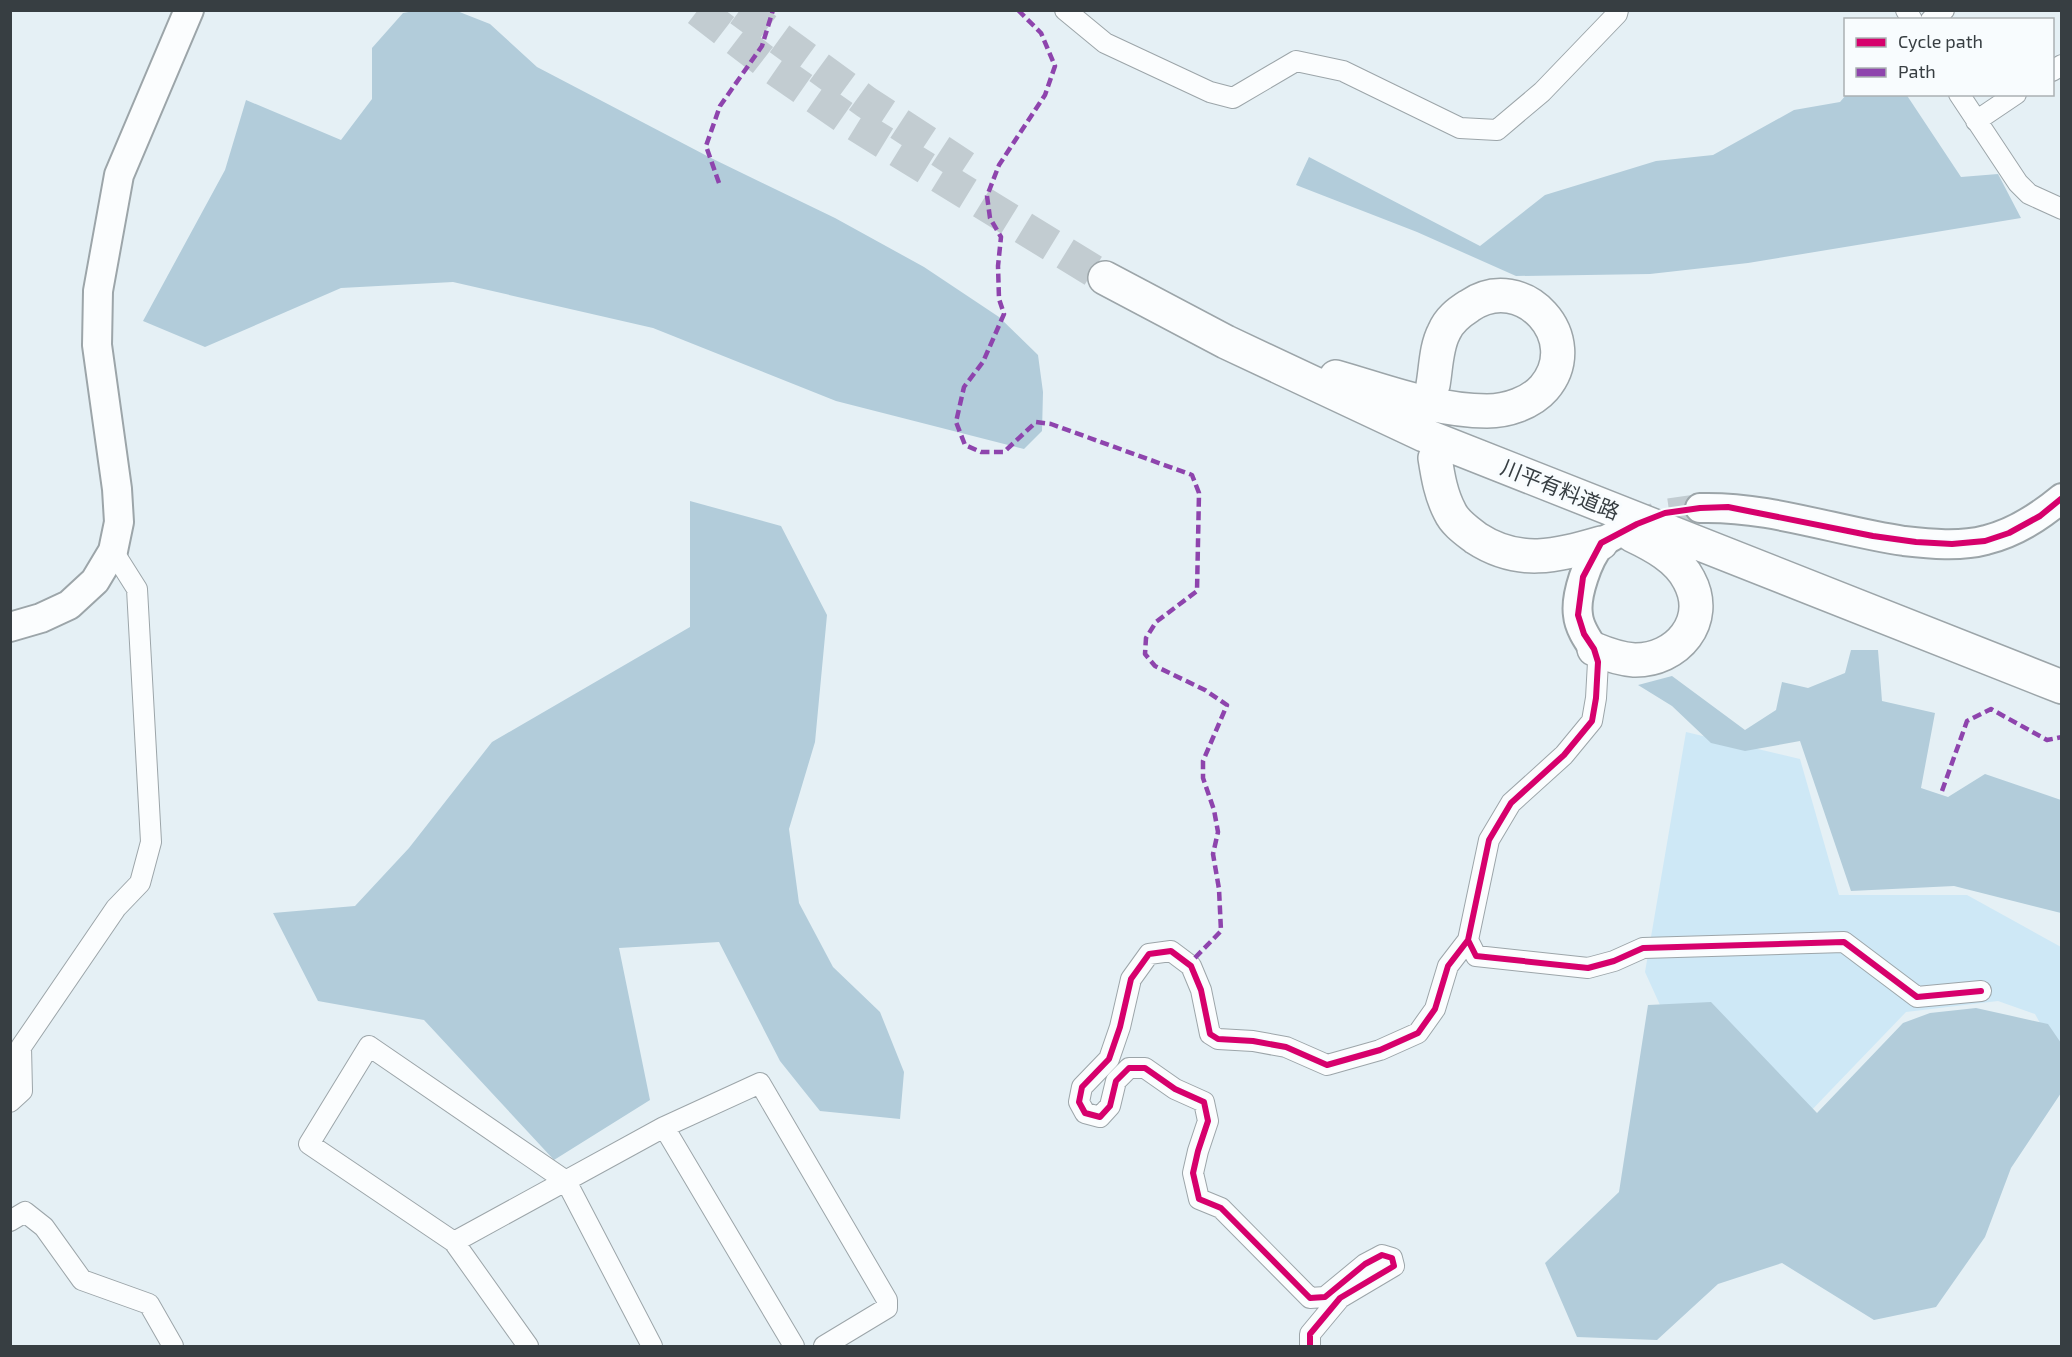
<svg xmlns="http://www.w3.org/2000/svg" width="2072" height="1357" viewBox="0 0 2072 1357" font-family="'Exo 2','Noto Sans JP',sans-serif">
	<rect width="100%" height="100%" fill="#e5f0f5"/>
	<path fill="#cee8f6" d="M1686,732L1800,759L1839,895H1967L2061,947V1052L2057,1054L2035,1014L1998,1001L1906,1012L1805,1117L1665,1016L1645,972Z"/>
	<path fill="#b2ccda" d="M420,10L457,11L490,24L537,67L709,157L835,218L924,267L999,317L1038,355L1043,392L1042,431L1024,449L836,401L653,328L453,282L341,288L205,347L143,321L225,170L246,100L341,140L372,99V48L403,13Z
		M1906,94L1961,177L1998,174L2021,218L1748,263L1650,274L1516,276L1417,232L1296,185L1309,157L1480,246L1545,195L1656,161L1713,155L1794,110L1840,102L1846,95Z
		M690,501L781,526L827,615L815,742L789,829L799,903L833,967L880,1012L904,1072L900,1119L820,1111L780,1061L719,942L619,948L650,1100L554,1160L424,1020L318,1001L273,913L355,906L409,848L492,742L690,627Z
		M1851,650H1878L1882,701L1935,713L1921,788L1948,797L1985,774L2061,800V913L1954,886L1851,891L1800,741L1745,751L1711,743L1672,706L1638,685L1672,676L1745,730L1776,710L1782,682L1808,688L1845,673Z
		M1711,1002L1817,1113L1903,1023L1930,1013L1976,1008L2048,1024L2061,1043V1093L2011,1168L1985,1237L1936,1307L1874,1320L1782,1263L1718,1284L1657,1340L1577,1337L1545,1263L1619,1192L1648,1005Z"/>
	<g fill="none" stroke-linecap="round" stroke-linejoin="round">
		<path stroke="#c2ccd1" stroke-width="28" stroke-dasharray="28 14" stroke-linecap="butt" d="M1630,527L1665,513L1700,508"/>
		<path stroke="#c2ccd1" stroke-width="33" stroke-dasharray="33 16" stroke-linecap="butt" d="M698,10L772,67L851,122L1105,278
			M740,10L866,102L965,167"/>
		<g stroke="#9ca5a9" stroke-width="22">
			<path id="street" d="M1065,10L1105,43L1210,92L1233,98L1296,61L1343,71L1460,128L1497,130L1542,92L1617,14L1618,10
				M1906,10L1912,20
				M1931,20L1944,10
				M2052,71L2062,65
				M1959,94L2018,183L2029,194L2062,209
				M1976,121L2016,94
				M1594,649L1598,662L1596,698L1592,721L1564,755L1511,803L1489,840L1468,940L1476,956L1588,968L1614,961L1643,948L1844,942L1917,997L1981,991
				M10,1102L22,1091L21,1047L116,908L140,883L151,842L137,589L113,551
				M664,1127L794,1346
				M10,1221L25,1212L44,1227L82,1280L149,1304L173,1346
				M454,1242L664,1127L760,1083L887,1300V1308L824,1346
				M528,1346L454,1242L309,1144L369,1046L566,1181L652,1346
				M1310,1346V1334L1340,1298L1394,1266L1392,1258L1382,1255L1365,1264L1325,1297L1310,1298L1221,1208L1199,1199L1193,1173L1198,1151L1208,1121L1204,1102L1175,1089L1145,1068H1129L1116,1081L1110,1106L1100,1117L1085,1113L1079,1102L1082,1087L1109,1059L1120,1027L1131,979L1149,954L1171,951L1191,966L1201,990L1210,1034L1218,1039L1253,1041L1286,1047L1327,1065L1380,1050L1418,1033L1435,1009L1448,966L1468,940"/>
		</g>
		<g stroke="#9ca5a9" stroke-width="32">
			<path id="secondary" d="M1700,508C1769,506 1836,531 1904,541C1930,544 1960,547 1986,540C2015,533 2039,517 2062,498
				M10,627L41,618L69,605L95,581L113,551L119,522L117,489L97,345L98,291L119,175L189,10
				M1594,649C1587,639 1579,627 1578,615C1575,596 1588,558 1601,544C1604,541 1609,538 1613,536"/>
		</g>
		<g stroke="#9ca5a9" stroke-width="36">
			<path id="highway" d="M1105,278L1226,342L1424,435L2062,687
				M1336,377C1385,391 1436,411 1487,411C1507,411 1531,403 1544,388C1586,339 1523,269 1469,306C1458,313 1449,320 1444,332C1436,347 1436,368 1433,385
				M1435,458C1438,477 1441,495 1450,512C1455,523 1467,531 1476,538C1519,566 1556,556 1601,543
				M1594,649C1606,654 1620,659 1634,660C1677,661 1711,621 1689,580C1678,558 1653,545 1632,535"/>
		</g>
		<use href="#street" stroke="#fbfdfe" stroke-width="20"/>
		<use href="#secondary" stroke="#fbfdfe" stroke-width="28"/>
		<use href="#highway" stroke="#fbfdfe" stroke-width="33"/>
		<path stroke="#8e44ad" stroke-width="4.5" stroke-dasharray="9 4.5" stroke-linecap="butt" d="M1018,10L1041,33L1055,66L1045,95L999,165L987,196L990,218L1001,237L998,266L999,299L1004,314L983,362L964,387L956,422L965,445L981,452H1004L1036,422L1051,424L1192,475L1199,493L1197,591L1156,622L1146,638L1145,654L1155,666L1205,690L1227,705L1203,761V778L1214,810L1218,832L1213,854L1219,889L1221,931L1189,964
			M719,183L706,146L720,106L762,46L773,10
			M1942,791L1967,721L1991,709L2047,740L2062,737"/>
		<g stroke="#f8fcfe" stroke-width="10">
			<path id="cycleway" d="M1981,991L1917,997L1844,942L1643,948L1614,961L1588,968L1476,956L1468,940L1489,840L1511,803L1564,755L1592,721L1596,698L1598,662L1594,649L1584,634L1578,615L1583,577L1601,543L1637,524L1665,513L1700,508L1728,507L1873,536L1916,542L1952,544L1985,541L2009,533L2040,516L2062,498
				M1310,1346V1334L1340,1298L1394,1266L1392,1258L1382,1255L1365,1264L1325,1297L1310,1298L1221,1208L1199,1199L1193,1173L1198,1151L1208,1121L1204,1102L1175,1089L1145,1068H1129L1116,1081L1110,1106L1100,1117L1085,1113L1079,1102L1082,1087L1109,1059L1120,1027L1131,979L1149,954L1171,951L1191,966L1201,990L1210,1034L1218,1039L1253,1041L1286,1047L1327,1065L1380,1050L1418,1033L1435,1009L1448,966L1468,940"/>
		</g>
		<use href="#cycleway" stroke="#d6006c" stroke-width="6"/>
	</g>
	<g text-anchor="middle" stroke-width="6" stroke-linejoin="round" paint-order="stroke">
		<g font-size="21" fill="#373e42" stroke="#f8fcfe">
			<text transform="translate(1560 490) rotate(22)" y="7">川平有料道路</text>
		</g>
	</g>
	<rect width="2072" height="1357" fill="none" stroke="#373e42" stroke-width="24"/>
	<rect x="1844" y="18" width="210" height="78" fill="#f8fcfe" stroke="#abb0b3" stroke-width="1.5"/>
	<rect x="1856" y="38" width="30" height="9" fill="#d6006c" stroke="#abb0b3" stroke-width="1.5"/>
	<text x="1898" y="48" font-size="18" fill="#373e42">Cycle path</text>
	<rect x="1856" y="68" width="30" height="9" fill="#8e44ad" stroke="#abb0b3" stroke-width="1.5"/>
	<text x="1898" y="78" font-size="18" fill="#373e42">Path</text>
</svg>
